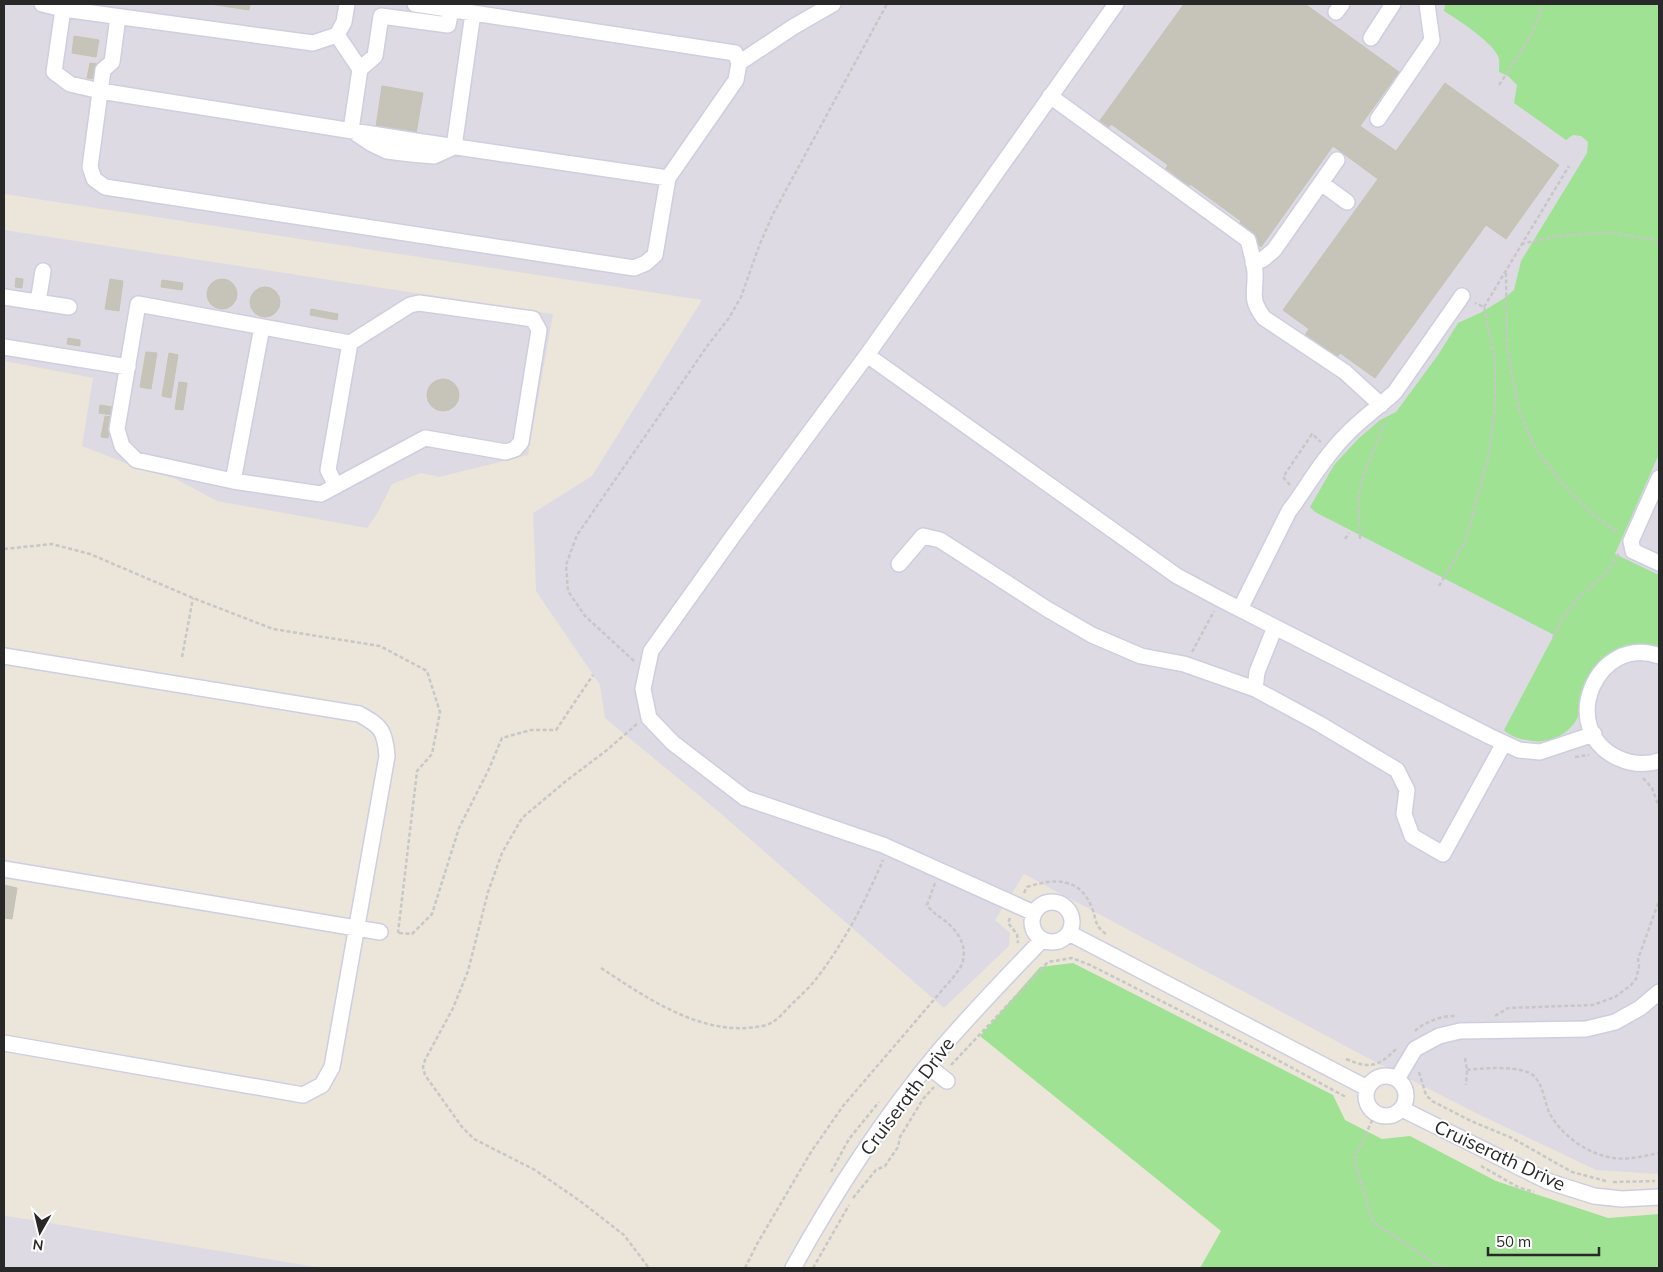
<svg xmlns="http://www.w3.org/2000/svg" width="1663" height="1272" viewBox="0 0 1663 1272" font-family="Mulish,sans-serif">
	<rect width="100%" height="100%" fill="#ebe6d9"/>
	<path fill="#dedae3" d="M4,4H1659V1174L1596,1170L1476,1113L1364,1056L1024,874L995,920L1010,933L1009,946L944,1008L719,812L605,718L600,685L536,591L533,513L592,476L702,300L4,194Z
		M4,230L553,314L528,455L439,477L421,473L392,484L378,512L367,528L217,501L174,478L133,466L82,446L93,378L4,361Z
		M4,1216L19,1218L322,1268H4Z"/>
	<path fill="#9fe294" d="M1445,4H1659V454L1615,554L1659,575V649C1641,651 1619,648 1604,660C1593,668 1585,682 1582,695C1580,700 1581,706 1580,711C1575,731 1552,744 1532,741C1521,739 1512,738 1504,730L1554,635L1315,512L1310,507L1334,465L1357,440L1380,420L1396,412L1438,355L1458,323L1480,313L1503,299L1514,290L1521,261L1587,153L1588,142L1581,136L1573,135L1566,140L1514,103L1517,85L1508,76L1499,72C1499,67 1500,60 1498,56C1492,42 1457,19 1444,11Z
		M1073,963L1333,1095L1345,1120L1382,1139L1410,1136L1496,1181L1608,1218L1659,1214V1268H1200L1221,1231L980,1036L1040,967Z"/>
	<path fill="#c6c3b9" stroke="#c6c3b3" d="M210,4H250L249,10Z
		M1184,4H1305L1399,72L1360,126L1396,151L1445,83L1559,165L1506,239L1486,225L1375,378L1340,353L1335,360L1304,337L1309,329L1283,310L1378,179L1333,146L1261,247L1236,228L1241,221L1190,184L1185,192L1162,175L1168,165L1111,124L1105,133L1096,126Z
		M74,36L99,40L96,57L72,53Z
		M90,63L98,64L96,79L87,78Z
		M382,86L423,93L416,133L376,127Z
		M16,278L23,279L22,288L15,287Z
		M110,279L123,281L119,311L105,309Z
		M207 294a15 15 0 1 1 30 0a15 15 0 1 1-30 0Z
		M162,280L183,283L182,290L161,287Z
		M250 302a15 15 0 1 1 30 0a15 15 0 1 1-30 0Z
		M311,309L338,314L337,320L310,315Z
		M68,338L80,340V346L67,344Z
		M146,352L157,353L151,389L140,387Z
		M169,353L178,355L171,398L162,396Z
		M427 395a16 16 0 1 1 32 0a16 16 0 1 1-32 0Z
		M179,382L187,383L183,410L175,409Z
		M100,405L113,407L112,415L99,413Z
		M105,416L111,417L108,438L101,437Z
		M4,885L17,888L12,919L4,918Z"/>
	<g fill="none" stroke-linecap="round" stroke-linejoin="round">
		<g stroke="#cecee1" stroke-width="18">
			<path id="minor" d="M42,4L63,9L313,43L337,35L344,22L347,4
				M63,9L54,72L70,84L100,91L416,141L668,178
				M1336,12L1342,4
				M118,17L112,62L103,70L90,167L94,179L105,187L634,268L646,263L655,255L668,178L736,80L739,63L735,53L415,4
				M337,35L360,69L351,130
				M1371,38L1393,4
				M739,63L793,27L833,4
				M360,69L375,56L381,16L448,25L451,9
				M1050,96L1248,240C1251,251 1254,262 1255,272C1256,294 1249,298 1264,318L1345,372L1381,405
				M1378,119L1432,40L1427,4
				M357,134L372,144L387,151L411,154L434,156L454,147
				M454,147L473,13
				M1321,183L1347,202
				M1253,263L1262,260L1274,250L1337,160
				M4,297L69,307
				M38,302L43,271
				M419,303L533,319L539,330L521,442L515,449L506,452L425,438L321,494L233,481L136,460L122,446L117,429L138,304L350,343L410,305Z
				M4,347L128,367
				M867,355L1177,576L1220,599L1489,736L1519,750L1540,752L1594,734
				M1659,478L1631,541L1633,551L1659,563
				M233,481L262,327
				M336,486L328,470L350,343
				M899,564L923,536L940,540L1047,609L1092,635L1141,656L1184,664L1255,689L1318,723L1397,770L1407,790L1404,814L1412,836L1443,854L1504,743
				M1240,609L1289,511L1295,503C1311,480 1326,455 1346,435C1361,419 1379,407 1395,392L1462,296
				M4,656L359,714C381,726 385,730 387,756L332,1067L322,1085L303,1095L4,1043
				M1659,656C1597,633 1556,729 1618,758C1631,764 1646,765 1659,761
				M1255,689L1257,672L1275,627
				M4,869L380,932
				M1032 922a20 20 0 1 1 40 0a20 20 0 1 1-40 0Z
				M1034,913L883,845L745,798L673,743L649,718L643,689L651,651L733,536L867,355L1116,4
				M1069,933L1367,1088
				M928,1066L947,1081
				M1366 1096a20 20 0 1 1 40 0a20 20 0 1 1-40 0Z
				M1397,1079L1415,1049L1439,1036L1460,1031L1586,1029L1615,1022L1640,1008L1659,992
				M1402,1109L1547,1181L1594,1196L1622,1199L1659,1197
				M793,1268C835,1192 883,1118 939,1051C972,1013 1007,976 1042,940"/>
		</g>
		<path stroke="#c7c7c7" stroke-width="2.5" stroke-dasharray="4 2.5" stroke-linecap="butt" d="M1499,85C1516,59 1535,35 1542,4
			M1521,244L1558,236L1606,232L1651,239L1659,242
			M1506,273L1507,348L1519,410L1534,446L1561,482L1592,514L1619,533
			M1484,307L1569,166
			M1290,485L1283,477L1312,434L1321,442
			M1345,539L1349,533
			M1360,539L1358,496L1367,466L1386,420
			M4,549L52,544L90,554L193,598L273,629L380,646L427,671L440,712L432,754L417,771L398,933
			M1439,586L1465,542L1489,455L1495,407V361L1484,307L1475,303
			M1553,638L1563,617L1579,597L1609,570L1619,553
			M1192,652L1214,611
			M182,657L193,598
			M634,661L585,616L568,591L566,565L577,535L708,345L729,318L741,297L759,246L773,214L887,4
			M637,724L607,750L566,781L522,818L502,853L488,892L468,971L453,1008L425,1060L423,1067L425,1075L462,1127L474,1139L535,1170L580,1201L624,1235L649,1268
			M1575,757L1589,755
			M1643,778L1652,788L1659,807
			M1024,893L1027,887C1055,878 1080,877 1092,908C1097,921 1094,925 1106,934
			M1010,918L1008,923L1017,934L1018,943
			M399,933L412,934L432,914L459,828L488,771L502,738L531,730H556L593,675
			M601,968C647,998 703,1038 762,1026C775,1024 783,1013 792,1004C800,996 809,988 816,979C844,943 865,902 883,860
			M1495,1016L1508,1008L1593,1005L1615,997L1631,985L1636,979L1639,967L1638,959L1659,901
			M1415,1031C1424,1022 1443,1015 1456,1016
			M1465,1058L1467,1070L1466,1085
			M1346,1059C1370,1069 1378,1067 1396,1049
			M951,1065L1048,962L1072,958L1090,965L1272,1057L1344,1096L1345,1093
			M1467,1070C1483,1068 1523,1065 1534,1076C1544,1086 1544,1102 1550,1114C1562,1136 1589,1155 1614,1158C1629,1160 1644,1156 1659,1153
			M1419,1072L1426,1095L1432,1101L1471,1121L1512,1138L1572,1172L1606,1181
			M1375,1114L1354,1160L1373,1222L1442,1268
			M1481,1166L1518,1187L1534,1192
			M831,1172L849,1139L879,1102
			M1613,1182L1655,1181
			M853,1198L876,1170L885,1166L898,1147L900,1137L923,1099L934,1087
			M745,1268L757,1244L811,1152L843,1106L956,974C958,970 963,965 963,960C967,944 956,929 944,920C937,915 932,912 927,905L935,883
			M813,1268L849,1205"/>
		<use href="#minor" stroke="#fff" stroke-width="15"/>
	</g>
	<g text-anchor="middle" stroke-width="4" stroke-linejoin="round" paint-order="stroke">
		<g font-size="19" fill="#282828" stroke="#fff">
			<text transform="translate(907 1096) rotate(-53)" y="7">Cruiserath Drive</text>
			<text transform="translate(1500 1155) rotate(25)" y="7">Cruiserath Drive</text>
		</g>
	</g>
	<rect width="1663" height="1272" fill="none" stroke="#282828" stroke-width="10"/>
	<g transform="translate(40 1232) rotate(188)" stroke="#ffffff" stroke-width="4" paint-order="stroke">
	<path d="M0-4L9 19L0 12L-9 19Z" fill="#282828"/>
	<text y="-8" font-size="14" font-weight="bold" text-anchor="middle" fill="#282828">N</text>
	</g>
	<path d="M1488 1247v8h111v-8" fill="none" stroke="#282828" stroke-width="2.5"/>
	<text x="1496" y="1247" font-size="15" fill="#282828" stroke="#ffffff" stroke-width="4" paint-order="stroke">50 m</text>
</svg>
